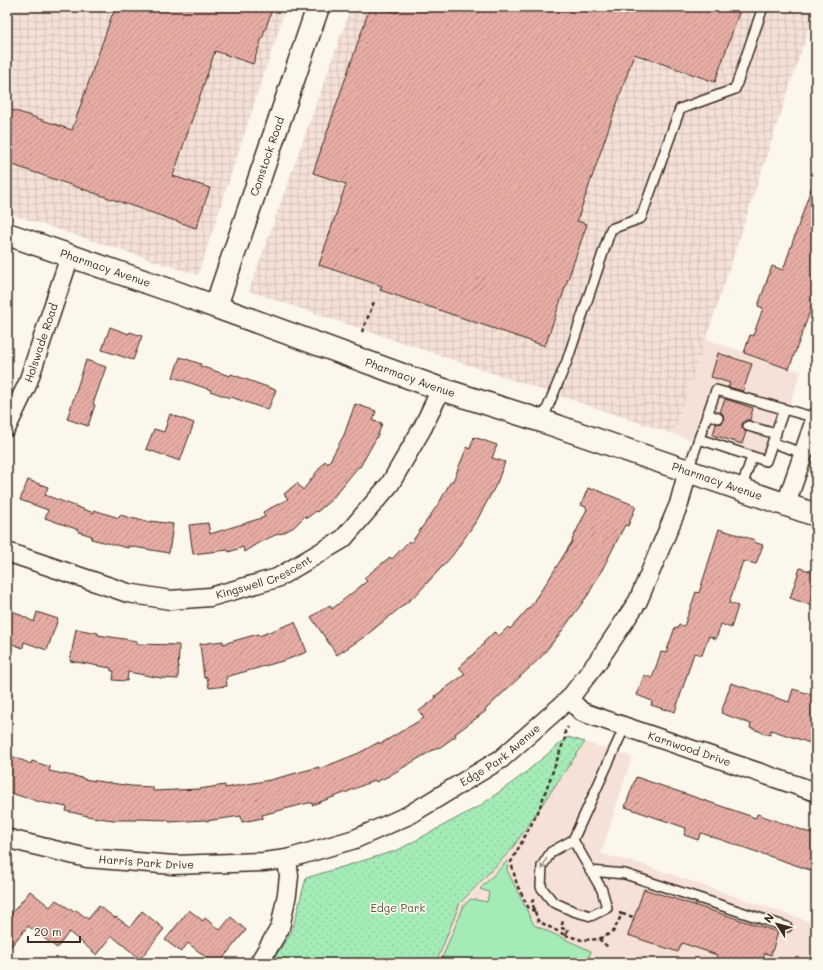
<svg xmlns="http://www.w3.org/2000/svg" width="823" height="970" viewBox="0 0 823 970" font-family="Mali,sans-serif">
	<defs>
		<pattern id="industrial-grid" width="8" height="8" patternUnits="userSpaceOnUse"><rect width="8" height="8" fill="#f5e1d7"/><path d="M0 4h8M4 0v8" fill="none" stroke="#d3c1b8"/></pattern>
		<pattern id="park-dots" width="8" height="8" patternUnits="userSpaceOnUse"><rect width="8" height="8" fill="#a5ebb8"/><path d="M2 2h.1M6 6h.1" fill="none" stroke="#8fca9e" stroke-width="1.8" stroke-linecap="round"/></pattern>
		<pattern id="building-hatch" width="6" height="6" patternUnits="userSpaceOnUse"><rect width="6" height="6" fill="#e7ada5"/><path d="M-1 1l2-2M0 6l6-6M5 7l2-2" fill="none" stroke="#bc8d86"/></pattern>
	</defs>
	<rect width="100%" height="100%" fill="#fbf7ec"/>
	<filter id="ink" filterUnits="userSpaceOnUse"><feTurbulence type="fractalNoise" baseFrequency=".025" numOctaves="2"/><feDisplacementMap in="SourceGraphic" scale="8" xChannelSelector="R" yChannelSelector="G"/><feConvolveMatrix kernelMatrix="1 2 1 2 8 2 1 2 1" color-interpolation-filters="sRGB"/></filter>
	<g filter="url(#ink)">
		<path fill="#f5e1d7" d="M706,339L801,372L768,466L673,434Z
			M585,742L632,757L601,854L641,864L816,924V963H436L460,903L511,850Z"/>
		<path fill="url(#industrial-grid)" d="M7,7H286L198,275L7,213Z
			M351,7H816L706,339L673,434L249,291Z"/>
		<path fill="#a5ebb8" stroke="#708a6b" d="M508,860L507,870L534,925L591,951L587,963H440L464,905L471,899L487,902L489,892L480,889Z"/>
		<path fill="url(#park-dots)" stroke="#708a6b" d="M568,737L585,742L511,850L460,903L436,963H271L292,931L306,878L398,850L481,805L520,777Z"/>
		<path fill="url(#building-hatch)" stroke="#3b2a1e" d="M116,7H273L253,64L215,51L173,176L210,188L196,228L7,163V108L72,130L112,15H113Z
			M370,7H378L397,13L399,7H741L715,82L634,54L577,221L587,224L545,346L380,290L382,286L319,265L346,184L313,173Z
			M814,180H816V295L789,369L744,353L750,335L753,336L763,308L758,306L772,266L783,270Z
			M110,327L129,334L130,332L142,336L133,360L102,350Z
			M718,353L752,364L743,391L728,387L730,383L711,377Z
			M180,357L201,364L200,366L230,376L231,374L276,390L268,410L231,397L230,398L210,391L211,390L173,377Z
			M86,360L106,367L93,404L95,405L88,426L67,419Z
			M725,399L753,408L750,420H746L742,424V428L746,432L742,444L713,435L716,424L722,423L724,420L723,414L720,412Z
			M355,404L376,411L373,421L382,423L378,435L360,467H358L332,499L317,512L316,511L307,518L305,516L294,527L281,534L280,533L260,542L244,552L243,547L229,552L228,550L193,554L189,525L208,523L210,534L265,517L263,512L288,499L284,494L297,483L303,490L325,461L328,464L344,435Z
			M170,414L194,423L180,461L146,449L154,429L164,432Z
			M474,437L497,445L492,458L505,462L497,483L477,520L452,556L416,595L364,637L337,655L311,617L330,605L332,609L367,581L364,578L390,557L392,559L409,541L411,543L439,503L451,481H453L467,447L470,449Z
			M28,480L48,487L45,495L94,513V510L119,518L120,515L151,523V521L173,524L169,553L128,546V548L91,539L92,536L79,532V530L45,518L48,510L20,500Z
			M588,488L593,490L594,489L636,506L628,526L625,525L602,570L588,595L561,632L541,657L485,710L486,711L455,734L456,736L439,748L438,747L387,777L376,782L375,780L347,792L312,805V803H308L262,815L263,818L242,822L241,816L206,821L205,820L169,822V820L136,819V820H113L92,817L66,811L67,807L40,802L7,792V754L31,764L32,761L50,767L49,771L83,778V779L131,786L153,787V791L199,789L225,785V788L270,780L319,767V769L359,753L379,742L380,744L424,718L419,711L436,698L435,696L465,674L459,667L484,644L483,643L494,632L499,636L508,627L510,629L536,600L535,599L549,579L573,540H572L587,509L586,507L581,505Z
			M719,529L755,540L754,542L763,545L756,564L743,561L729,603L738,606L731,628L721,624L716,639L709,636L702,655L694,653L675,712L666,709V710L651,705L652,701L637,695L644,675L652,678L661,652L666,653L675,627L678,628L679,625L684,626L696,592L699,593Z
			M800,568L816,573V586L810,605L790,598Z
			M7,608L34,622L37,612L58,619L47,650L24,642L23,648L7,642Z
			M295,622L307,652L286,660L226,677L227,686L209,688L207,677L204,678L200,644L223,641V644L258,634L259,636Z
			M76,629L98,633V635L137,641L136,644L179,645L178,679L161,678L128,672L127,681L113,680L114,671H111V668L70,661Z
			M731,683L789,702L793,689L816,696V745L771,730L770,735L750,728L751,724L721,713Z
			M636,777L756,818L757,814L816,835V872L701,833L698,840L684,835L686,828L625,807Z
			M644,889L778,932L771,955L765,953L762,963H715L717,955L682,943L678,952L628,935Z
			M30,891L50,907L56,900L74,912L76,910L88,919L99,906L115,918L116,917L130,927L142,911L164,929L140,959L112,936L97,955L69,932L57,948L28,926L7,951V919Z
			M189,910L203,921L205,918L220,930L231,917L246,930L219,963H213L188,943L181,952L165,940Z"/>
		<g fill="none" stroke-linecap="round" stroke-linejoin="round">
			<g stroke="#3b2a1e" stroke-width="12">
				<path id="lane" d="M707,414L718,418
					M542,421L567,361L611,229L641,218L680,109L735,89L763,7
					M748,426L776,434
					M699,439L766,461L784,409
					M773,443L803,453
					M688,470L716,390L816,418
					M741,489L752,457
					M573,840L602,890L607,908L591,916L573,911L553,902L541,887L542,866L551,852L573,840L625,726
					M590,871L625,874L787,927"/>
			</g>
			<g stroke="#3b2a1e" stroke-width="21">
				<g id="street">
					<path id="s1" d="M7,427L27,385L70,256"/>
					<path d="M786,504L816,417"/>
					<path id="s2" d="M7,552L128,593L170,600L210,597L277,578L343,539L390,484L423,427L441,389"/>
					<path id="s3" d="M569,699L582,712L816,792"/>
					<path id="s4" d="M7,838L13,840L87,858L174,865L263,862L287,859L355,839L409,815L501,759L569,699L598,661L638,601L679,504L688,470"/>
					<path d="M259,963L280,928L287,894L289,876L287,859"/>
				</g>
			</g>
			<g stroke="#3b2a1e" stroke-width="25">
				<g id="secondary">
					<path id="s5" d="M7,234L175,292L441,389L542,421L816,515"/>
					<path id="s6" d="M216,306L318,7"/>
				</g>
			</g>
			<path stroke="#3b2a1e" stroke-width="2.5" stroke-dasharray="4 3" stroke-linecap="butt" d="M362,332L374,302
				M534,899L532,902L538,921L565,935L568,930L561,928L563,921
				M535,911L529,909L517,885L511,862L538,812L565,738V731L568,727
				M622,914L634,917
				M565,935L582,940L599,939L613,932L622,914L619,913
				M599,939L609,948
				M781,963L782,959"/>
			<use href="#lane" stroke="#fbf7ec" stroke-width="9"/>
			<use href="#street" stroke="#fbf7ec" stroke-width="18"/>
			<use href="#secondary" stroke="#fbf7ec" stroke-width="22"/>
		</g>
		<defs><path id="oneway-shaft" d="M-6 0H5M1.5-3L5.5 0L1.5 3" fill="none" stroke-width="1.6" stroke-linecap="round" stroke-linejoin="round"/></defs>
		<use stroke="#9b9085" href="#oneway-shaft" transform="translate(544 864) rotate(114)"/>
	</g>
	<g text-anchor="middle" stroke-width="3.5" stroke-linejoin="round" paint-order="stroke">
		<g font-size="11" fill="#3b2a1e" stroke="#fbf7ec">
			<text dy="4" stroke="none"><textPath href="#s6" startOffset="158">Comstock Road</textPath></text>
			<text dy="4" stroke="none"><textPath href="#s5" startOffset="104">Pharmacy Avenue</textPath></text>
			<text dy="4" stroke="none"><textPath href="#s1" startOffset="91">Holswade Road</textPath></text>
			<text dy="4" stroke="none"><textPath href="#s5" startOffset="428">Pharmacy Avenue</textPath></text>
			<text dy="4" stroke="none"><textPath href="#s5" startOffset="752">Pharmacy Avenue</textPath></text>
			<text dy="4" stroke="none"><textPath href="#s2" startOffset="268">Kingswell Crescent</textPath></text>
			<text dy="4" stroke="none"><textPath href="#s3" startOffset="132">Karnwood Drive</textPath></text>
			<text dy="4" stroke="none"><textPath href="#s4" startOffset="522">Edge Park Avenue</textPath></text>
			<text dy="4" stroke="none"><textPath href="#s4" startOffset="142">Harris Park Drive</textPath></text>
		</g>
		<g font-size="11" fill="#565a44" stroke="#fbf7ec">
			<text x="398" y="912">Edge Park</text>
		</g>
	</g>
	<rect width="823" height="970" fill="none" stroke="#fbf7ec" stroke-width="24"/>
	<rect x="12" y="12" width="799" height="946" fill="none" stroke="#3b2a1e" stroke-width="1.5" filter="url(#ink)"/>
	<g transform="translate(777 924) rotate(306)" stroke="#fbf7ec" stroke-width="3" paint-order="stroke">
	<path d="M0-3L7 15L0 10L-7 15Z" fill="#3b2a1e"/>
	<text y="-6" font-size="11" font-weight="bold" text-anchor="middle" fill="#3b2a1e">N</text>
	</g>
	<path d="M28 936v6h52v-6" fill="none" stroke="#3b2a1e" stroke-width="2"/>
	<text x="34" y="936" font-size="12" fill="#3b2a1e" stroke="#fbf7ec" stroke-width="3" paint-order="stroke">20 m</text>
</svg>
